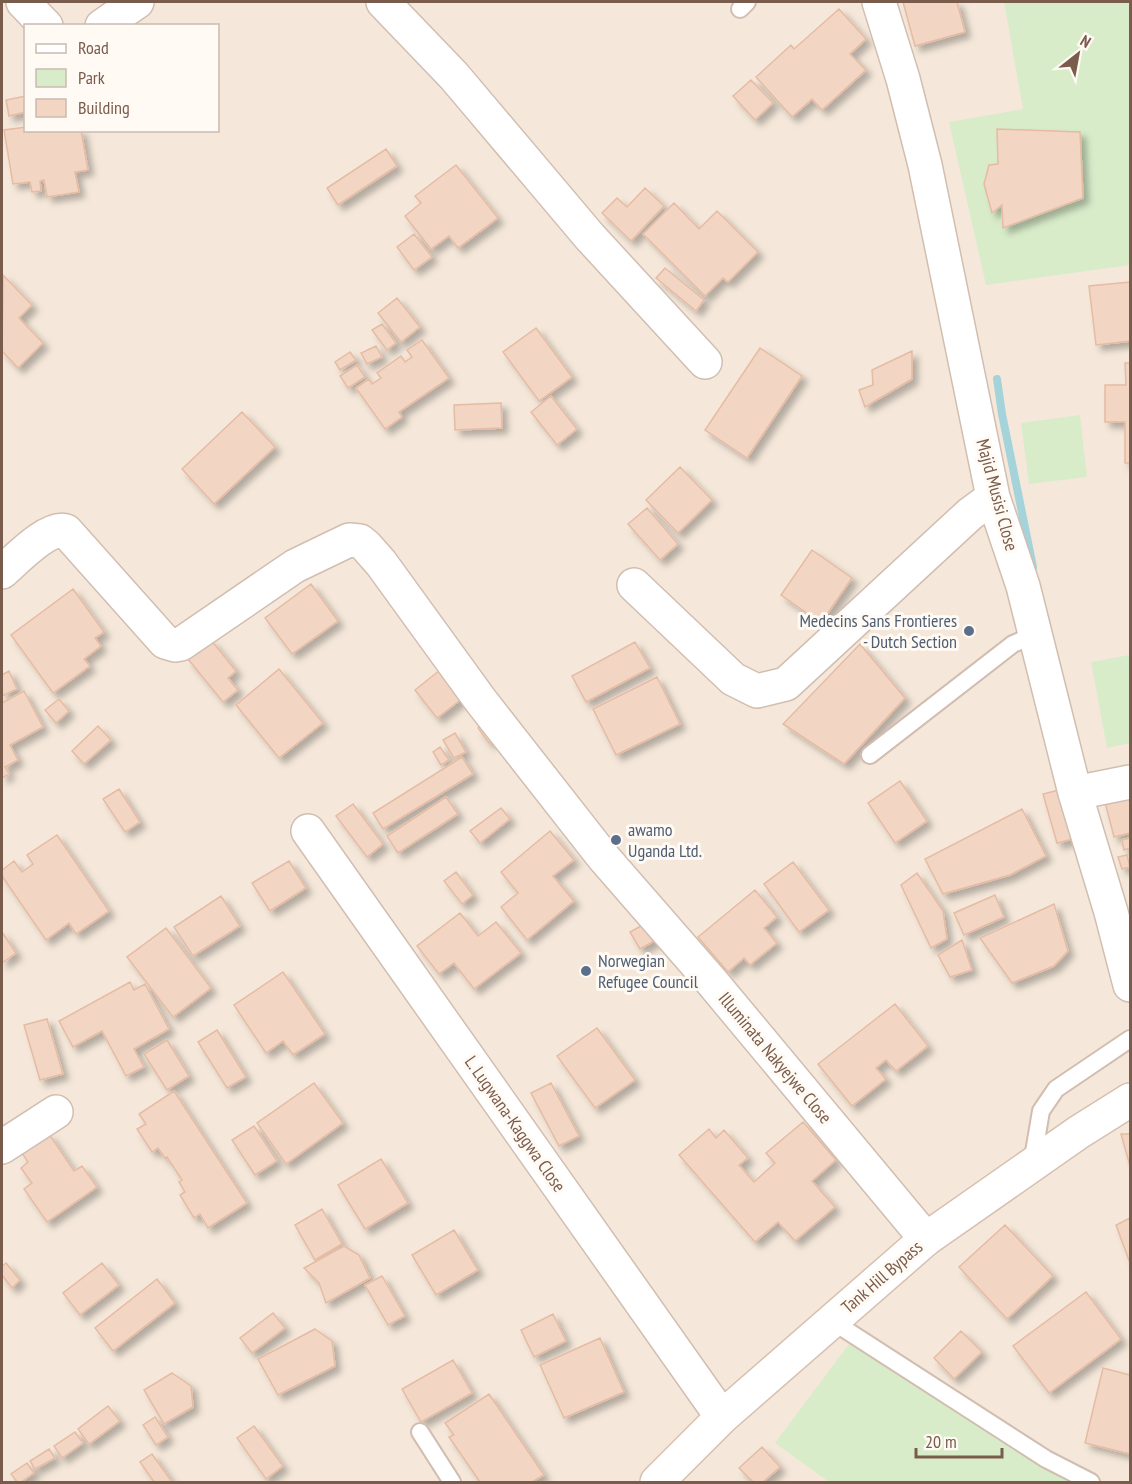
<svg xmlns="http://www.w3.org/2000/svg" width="1132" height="1484" viewBox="0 0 1132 1484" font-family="'PT Sans Narrow',sans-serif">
	<defs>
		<filter id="shadow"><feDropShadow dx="5.5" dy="5.5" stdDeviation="3" flood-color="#0004"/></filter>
	</defs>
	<rect width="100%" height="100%" fill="#fdf6ec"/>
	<path fill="#f5e8da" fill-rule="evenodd" d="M2,2H1130V1482H2ZM26,26H218V130H26Z"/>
	<path fill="#d8ecc9" d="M1004,2H1130V265L986,285L949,122L1023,109Z
		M1080,415L1087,477L1029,484L1021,423Z
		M1129,655L1130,743L1107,748L1091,662Z
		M855,1336L1095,1482H829L775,1443Z"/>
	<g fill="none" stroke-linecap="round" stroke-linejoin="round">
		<path stroke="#a5d3da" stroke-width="8" d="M997,379L1002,414L1033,567"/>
	</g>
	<path fill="#f3d5c3" stroke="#e6bba3" stroke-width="1.5" filter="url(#shadow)" d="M903,2H957L965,32L915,46Z
		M839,9L866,39L850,54L866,70L822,110L812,99L792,117L756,77L791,45L794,49Z
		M751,80L773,103L755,120L733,96Z
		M26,96V112L9,116L6,100Z
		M26,127V130H81L88,170L75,172L79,192L47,197L44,180L40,181L41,191L32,192L30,182L13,184L4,130Z
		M997,129L1080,132L1083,198L1003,228L1002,205L992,213L984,184L989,165L998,164Z
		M386,149L397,166L338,205L327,188Z
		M456,165L498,218L458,248L449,236L431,249L405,216L421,203L415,196Z
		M645,188L664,206L631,241L602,213L617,198L627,207Z
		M674,203L699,229L717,211L758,252L728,282L723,278L705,296L643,234Z
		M414,234L432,257L414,270L397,247Z
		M665,268L704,300L696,311L656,278Z
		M3,275L32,305L19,318L43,343L18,368L2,351Z
		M1130,282V341L1096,345L1089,286Z
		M397,298L420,327L401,342L378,313Z
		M382,324L396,343L387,350L372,330Z
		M536,328L572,377L539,401L503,352Z
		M422,340L449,378L399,412L402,417L385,429L356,388L369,379L372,384L381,378L377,373L401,356L405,362L412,357L407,350Z
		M376,346L382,357L367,364L361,353Z
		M760,348L802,376L747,458L705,430Z
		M912,351V379L865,407L859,390L873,385L872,370Z
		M350,352L356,360L340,370L335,362Z
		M1125,363H1130V463H1125V422H1105V385H1126Z
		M357,365L365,377L348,388L340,376Z
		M551,396L577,429L557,445L531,412Z
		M501,403L502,428L455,430L454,405Z
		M242,412L275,447L214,504L182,469Z
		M680,467L712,500L678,533L646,500Z
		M647,508L678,544L660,560L628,524Z
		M812,550L852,578L821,623L781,595Z
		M311,584L338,621L292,654L265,618Z
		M73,589L104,632L95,638L101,646L84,659L90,666L53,693L11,635Z
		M211,640L236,671L228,678L238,690L223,702L188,659Z
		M635,642L650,668L586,702L572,676Z
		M860,644L905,698L844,764L783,724Z
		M279,669L323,723L279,758L236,705Z
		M440,670L463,698L437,718L415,690Z
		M9,671L17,689L2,696V675Z
		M657,677L680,724L616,755L593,709Z
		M24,691L43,727L10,745L18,760L5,767L9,774L2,778V703Z
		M59,699L69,711L56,723L45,710Z
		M491,718L503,734L489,743L478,728Z
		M98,726L111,740L84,764L72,751Z
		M455,733L466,752L454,758L443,740Z
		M440,747L449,760L441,765L433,752Z
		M462,757L473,774L383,829L373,813Z
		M900,781L927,821L895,843L868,803Z
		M119,789L140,822L125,832L103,799Z
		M1063,789L1077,838L1057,843L1043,794Z
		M1128,792L1130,801V833L1114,837L1104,798Z
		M446,797L458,814L398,853L387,836Z
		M353,804L383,844L367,857L336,816Z
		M501,808L510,819L480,843L470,831Z
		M1022,809L1046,856L1010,875L943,894L925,859Z
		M550,831L574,860L553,876L574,901L527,940L501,907L518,893L501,872Z
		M57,835L109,911L76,934L69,923L46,940L2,876V870L14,861L22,872L33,864L27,855Z
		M1130,838V848L1124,850L1122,840Z
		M1127,855L1130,867L1122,869L1118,857Z
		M289,861L306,888L270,911L252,883Z
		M793,862L829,910L799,932L764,884Z
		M456,872L473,895L462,904L444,881Z
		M917,873L943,911L947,939L931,948L901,885Z
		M755,890L777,917L764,928L777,943L750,965L744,958L728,972L698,937Z
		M995,895L1004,917L964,935L954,913Z
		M221,896L240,926L193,956L174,927Z
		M1054,904L1068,951L1054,966L1012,983L980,938Z
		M460,913L478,936L496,922L521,953L474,989L454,963L439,974L417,946Z
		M646,923L656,940L640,949L630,932Z
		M166,928L211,988L173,1017L127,957Z
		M2,932L16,953L2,963Z
		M962,940L972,970L950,977L938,955Z
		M283,972L325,1034L293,1055L283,1041L266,1053L234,1005Z
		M130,982L134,990L145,984L169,1029L134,1049L144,1067L126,1076L102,1031L73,1047L59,1021Z
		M895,1004L928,1046L896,1071L886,1060L876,1068L886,1079L852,1106L818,1064Z
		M47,1019L63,1074L40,1080L24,1025Z
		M597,1028L635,1080L595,1108L557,1056Z
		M217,1030L246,1077L227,1088L198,1042Z
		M167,1040L189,1076L167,1090L144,1054Z
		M314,1083L343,1123L286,1164L257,1123Z
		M551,1083L579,1136L559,1146L531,1093Z
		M174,1091L247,1203L208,1228L200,1214L194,1218L180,1195L185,1192L179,1182L182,1180L167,1157L165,1158L158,1148L152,1152L137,1129L146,1124L139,1114Z
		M803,1122L836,1160L812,1181L835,1207L795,1241L778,1222L755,1242L679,1155L709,1129L716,1138L724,1130L748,1158L739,1165L754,1182L775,1163L766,1153Z
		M254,1126L277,1161L255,1175L232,1140Z
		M49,1134L74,1171L82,1166L97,1187L47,1222L24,1189L32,1183L21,1168L28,1162L22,1153Z
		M1121,1134H1130V1166Z
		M381,1159L408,1203L365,1229L338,1185Z
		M322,1209L342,1244L315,1260L295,1225Z
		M1130,1218V1263L1116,1225Z
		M1005,1225L1053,1276L1007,1319L959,1267Z
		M454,1230L478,1270L436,1295L412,1255Z
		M344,1246L359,1255L370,1278L326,1303L319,1283L304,1268Z
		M6,1263L20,1280L12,1288L2,1275V1266Z
		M102,1263L119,1285L80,1315L63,1293Z
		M382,1276L405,1316L388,1325L365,1285Z
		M157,1279L175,1303L113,1351L95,1328Z
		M1086,1292L1121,1339L1049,1393L1013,1346Z
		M273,1313L285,1328L252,1353L240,1338Z
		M553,1314L566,1341L534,1357L521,1330Z
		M315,1329L332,1341L335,1366L278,1395L258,1359Z
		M961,1331L982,1352L954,1379L934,1358Z
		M600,1338L624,1392L564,1418L540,1365Z
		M453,1360L472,1393L421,1422L402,1389Z
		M1103,1368L1130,1375V1454L1085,1443Z
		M172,1373L191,1386L193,1407L164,1424L144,1390Z
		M489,1394L544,1475L532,1482H480L449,1437L454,1435L445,1423Z
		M108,1406L120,1421L89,1444L78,1429Z
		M155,1417L168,1437L156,1445L143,1425Z
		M254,1426L283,1466L266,1479L237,1438Z
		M75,1432L83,1443L62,1458L54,1446Z
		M762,1447L780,1467L763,1482H753L739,1468Z
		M49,1449L55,1458L35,1469L30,1461Z
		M152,1454L172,1482H154L140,1462Z
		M27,1463L34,1473L21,1482H17L11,1474Z"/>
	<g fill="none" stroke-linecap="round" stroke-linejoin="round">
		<g stroke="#d1beb0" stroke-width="20">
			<path id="lane" d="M740,9L747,2
				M870,755L1013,644L1034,635
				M1032,1164L1041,1111L1056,1089L1130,1039
				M832,1321L1046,1459L1091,1482
				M420,1432L452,1482"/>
		</g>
		<g stroke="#d1beb0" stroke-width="36">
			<path id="street" d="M23,2L46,26
				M383,2L454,76L590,237L705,362
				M879,2L903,79L925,165L993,497L1023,586L1075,793L1111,912L1130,985
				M102,26L137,2
				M2,572C16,560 49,525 66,531L165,642L175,645L181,644L295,566L349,540L360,541L366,546L381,563L481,701L604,858L712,982L926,1239
				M634,585L733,679L757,691L786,684L970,514L993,497
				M1075,793L1130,782
				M308,831L722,1417
				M2,1147L56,1112"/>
		</g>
		<g stroke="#d6c0b0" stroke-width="36">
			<path id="secondary" d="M657,1482L722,1417L926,1239L1079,1132L1130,1100"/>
		</g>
		<use href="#lane" stroke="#fff" stroke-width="16"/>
		<use href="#street" stroke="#fff" stroke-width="33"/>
		<use href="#secondary" stroke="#fff" stroke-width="33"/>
	</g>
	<g fill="#5c6f8a" stroke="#fffaf3" stroke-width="2">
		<circle cx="969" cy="631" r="6"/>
		<circle cx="616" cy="840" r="6"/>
		<circle cx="586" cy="971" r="6"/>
	</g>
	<g text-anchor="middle" stroke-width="6" stroke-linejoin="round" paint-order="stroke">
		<g font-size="18" fill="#7a5c4d" stroke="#fffaf3">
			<text transform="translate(997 495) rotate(75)" y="6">Majid Musisi Close</text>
			<text transform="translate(775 1058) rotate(50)" y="6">Illuminata Nakyejwe Close</text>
			<text transform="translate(515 1124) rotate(55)" y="6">L. Lugwana-Kaggwa Close</text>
			<text transform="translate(882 1277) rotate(-41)" y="6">Tank Hill Bypass</text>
		</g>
		<g font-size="18" fill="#4e5e75" stroke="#fffaf3" text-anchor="start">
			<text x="957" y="627" text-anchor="end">Medecins Sans Frontieres<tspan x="957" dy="21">- Dutch Section</tspan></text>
			<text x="628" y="836">awamo<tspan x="628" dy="21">Uganda Ltd.</tspan></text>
			<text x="598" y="967">Norwegian<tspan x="598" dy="21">Refugee Council</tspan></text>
		</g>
	</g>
	<rect width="1132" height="1484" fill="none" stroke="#7a5c4d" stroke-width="6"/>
	<rect x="24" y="24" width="195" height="108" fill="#fffaf3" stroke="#cabbb1" stroke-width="1.5"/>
	<rect x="36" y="44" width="30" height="9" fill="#ffffff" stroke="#cabbb1" stroke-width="1.5"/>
	<text x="78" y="54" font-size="18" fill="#7a5c4d">Road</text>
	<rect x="36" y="69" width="30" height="18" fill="#d8ecc9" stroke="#cabbb1" stroke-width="1.5"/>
	<text x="78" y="84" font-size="18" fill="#7a5c4d">Park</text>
	<rect x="36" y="99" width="30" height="18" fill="#f3d5c3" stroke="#cabbb1" stroke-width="1.5"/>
	<text x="78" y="114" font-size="18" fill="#7a5c4d">Building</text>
	<g transform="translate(1078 54) rotate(31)" stroke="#fffaf3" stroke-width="4.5" paint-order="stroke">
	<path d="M0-4.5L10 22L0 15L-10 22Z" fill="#7a5c4d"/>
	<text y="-9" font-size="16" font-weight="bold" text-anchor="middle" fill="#7a5c4d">N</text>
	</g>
	<path d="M916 1448v9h86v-9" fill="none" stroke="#7a5c4d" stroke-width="3"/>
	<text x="925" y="1448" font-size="18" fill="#7a5c4d" stroke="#fffaf3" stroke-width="4.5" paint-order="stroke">20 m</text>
</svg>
